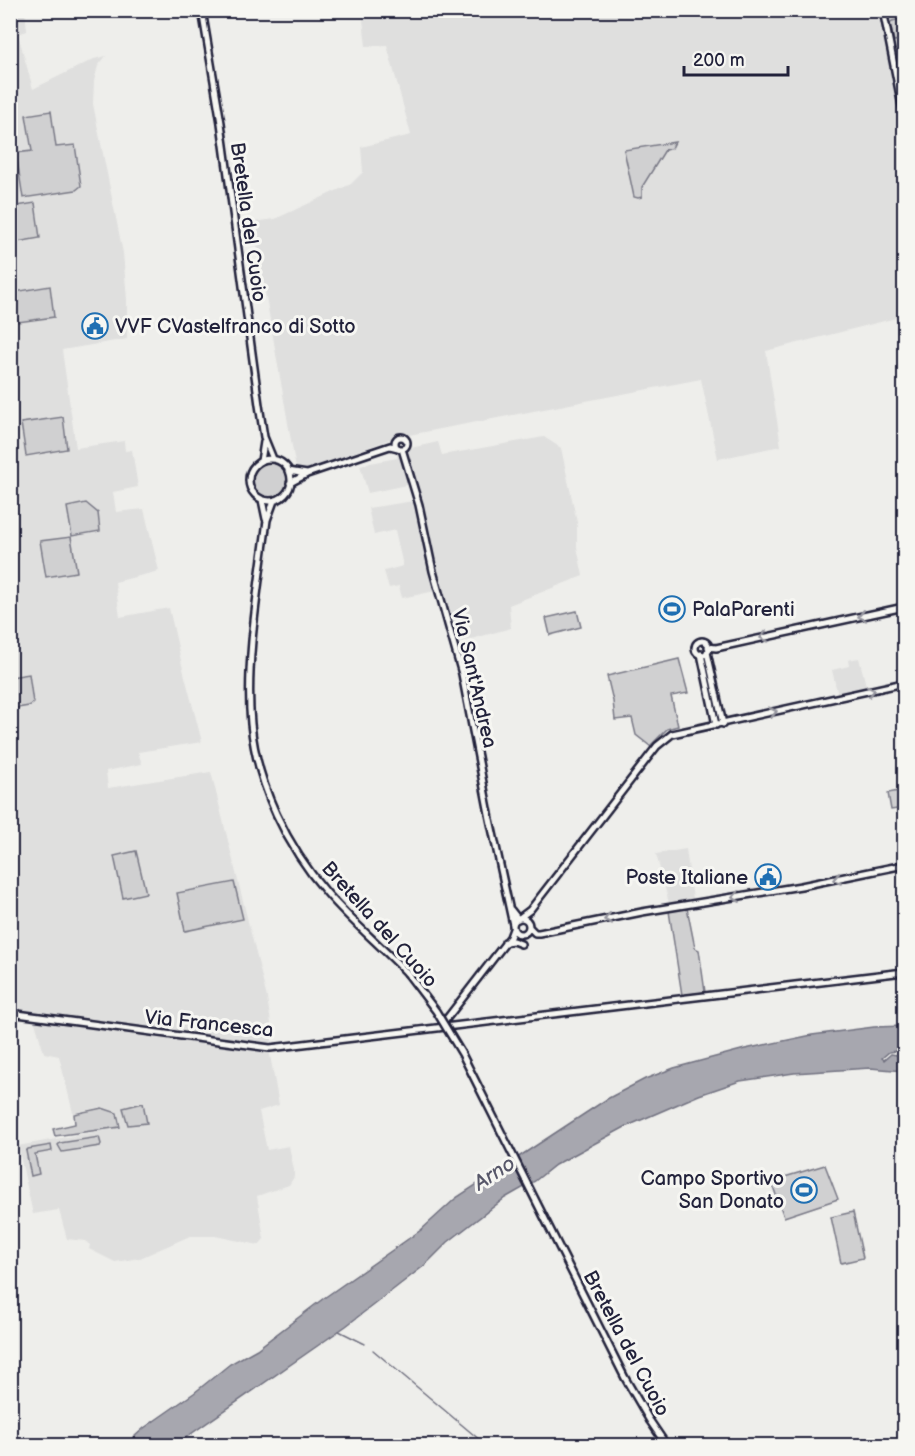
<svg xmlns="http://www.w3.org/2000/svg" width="915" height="1456" viewBox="0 0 915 1456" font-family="'Balsamiq Sans',sans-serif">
	<rect width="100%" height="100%" fill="#eeeeeb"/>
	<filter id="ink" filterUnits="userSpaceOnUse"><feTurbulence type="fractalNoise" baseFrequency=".0167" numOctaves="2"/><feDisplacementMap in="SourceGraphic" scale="12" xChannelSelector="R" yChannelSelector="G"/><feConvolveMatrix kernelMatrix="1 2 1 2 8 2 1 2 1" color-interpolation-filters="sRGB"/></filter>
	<g filter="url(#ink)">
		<path fill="#dfdfde" d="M25,10L27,31L18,34L33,89L94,59L106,56L98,66L94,81L93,104L123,253L127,299V339L62,350L76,448L124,441L125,451L132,450L138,487L113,492L116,512L144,509L159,571L115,582L120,617L169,608L182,665L202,742L138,752L142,764L106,771L108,788L211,772L267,998L271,1023L272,1041L268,1044L279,1105L259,1111L267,1150L289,1146L294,1170V1177L289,1185L257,1196L264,1239L259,1245L215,1236H190L140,1258L115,1262L89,1249L90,1245L85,1241L67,1239L59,1210L33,1214L18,1146L121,1127L118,1113L102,1107L73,1113L59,1056L44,1053L34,1019L11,1016L10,11Z
			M362,11H904V316L766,351L781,446L718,459L701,379L409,435L404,434L305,471L296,469L253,222L275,219L351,184L363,172L361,147L411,135L387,45L366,46Z
			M544,437L561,448L577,522V547L583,576L509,605L511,628L457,643L440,590L402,598L399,586L389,588L384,571L403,566L395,530L374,535L368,508L414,501L411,484L368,493L360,465L397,458V451L438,442L442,455Z
			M859,658L867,689L838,696L832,670L849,666L848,660Z
			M686,849L693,899L669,903L656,854Z"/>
		<path fill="#d0d0d1" stroke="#797986" stroke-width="1.5" d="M902,19L904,39L894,41L890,24L892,21Z
			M51,111L56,147L75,145L81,186L76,190L23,198L16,153L32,151L26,115Z
			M675,142L672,148L665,150L642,187V197L638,198L634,197L624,150Z
			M35,203L40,238L11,243V207Z
			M50,286L54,317L18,322L14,292Z
			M63,417L67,449L26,456L21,423Z
			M252 480a18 18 0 1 1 36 0a18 18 0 1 1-36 0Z
			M86,503L98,513L100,531L72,536L67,507Z
			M71,537L77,572L46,577L40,541Z
			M577,611L581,627L550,635L546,618Z
			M679,659L688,693L671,696L678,726L667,729L650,746L636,735L632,718L615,720L613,701L607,676Z
			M29,674L33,703L29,706L11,709V677Z
			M904,790V808L891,810L888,793Z
			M136,851L146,893L123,898L114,856Z
			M234,882L243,919L185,931L177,893Z
			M687,908L695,948L699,950L705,992L682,995L669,911Z
			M143,1103L147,1123L128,1125L123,1108Z
			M102,1108L117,1113L120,1127L55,1136L53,1129L75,1124L74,1114Z
			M99,1137L101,1144L100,1146L62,1152L58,1145L60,1143Z
			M51,1145L52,1151L35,1154L39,1174L31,1176L26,1151L28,1149Z
			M825,1165L838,1199L784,1217L771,1181Z
			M853,1212L863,1258L841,1263L831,1217Z"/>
		<path fill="#a7a7af" stroke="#727281" stroke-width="1.5" d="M904,1026V1050L889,1052L882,1058L884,1060L891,1054L904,1056V1071L870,1068L794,1073L740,1081L699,1095L625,1127L555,1165L535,1181L505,1198L448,1242L425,1265L346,1326L175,1445L124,1446L144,1428L194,1393L230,1364L257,1349L324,1298L421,1230L456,1198L607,1099L645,1079L674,1068L745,1049L812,1035L874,1027Z"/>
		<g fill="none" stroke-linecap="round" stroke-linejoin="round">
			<path stroke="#727281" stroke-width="1.5" d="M339,1331L365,1344
				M373,1350L487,1446"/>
			<g stroke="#22223b" stroke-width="10">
				<path id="secondary" d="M202,10L221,123L259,405L264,437L273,459
					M883,10L904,116
					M395 443a6 6 0 1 1 12 0a6 6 0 1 1-12 0Z
					M402,449L419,505L433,571L462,674L490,819L513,925
					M249 480a21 21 0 1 1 42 0a21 21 0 1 1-42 0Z
					M261,461L264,442
					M288,471L307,474
					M290,483L307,474L390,446L398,448
					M262,500L266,519
					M274,501L267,520C259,584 245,662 251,724C257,785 287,847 327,893C351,921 381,946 407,973
					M695 648a7 7 0 1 1 14 0a7 7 0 1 1-14 0Z
					M708,647L716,648L904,607
					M707,652L723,724
					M701,654L716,725
					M511,910L518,919L530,910L657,746L672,734L904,683
					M513 926a8 8 0 1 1 16 0a8 8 0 1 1-16 0Z
					M529,927L535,933H539L642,912L801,886L904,865
					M505,942L513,941L521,944
					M10,1013L270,1048L904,972
					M441,1026L510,937L513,929
					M650,1421L667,1446"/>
			</g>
			<use href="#secondary" stroke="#f6f6f2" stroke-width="5"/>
			<g stroke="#22223b" stroke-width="10" stroke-linecap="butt">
				<path id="secondary-bridge" d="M407,973L436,1011L462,1054L625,1378L650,1421"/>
			</g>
			<use href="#secondary-bridge" stroke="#f6f6f2" stroke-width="5"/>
		</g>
		<defs><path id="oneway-chevron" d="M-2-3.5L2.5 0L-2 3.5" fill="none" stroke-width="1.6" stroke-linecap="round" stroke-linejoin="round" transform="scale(1.5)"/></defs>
		<g stroke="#9797a0">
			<use href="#oneway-chevron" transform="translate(862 616) rotate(168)"/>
			<use href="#oneway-chevron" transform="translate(764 637) rotate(168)"/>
			<use href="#oneway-chevron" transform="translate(871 691) rotate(-12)"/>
			<use href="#oneway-chevron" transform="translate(773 712) rotate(-13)"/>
			<use href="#oneway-chevron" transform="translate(837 879) rotate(169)"/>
			<use href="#oneway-chevron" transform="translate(736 897) rotate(171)"/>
			<use href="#oneway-chevron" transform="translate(608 919) rotate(168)"/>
		</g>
	</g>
	<defs>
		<g id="civic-ring" transform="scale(1.35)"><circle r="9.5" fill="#f6f6f2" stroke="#1f6fb2" stroke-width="1.5"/><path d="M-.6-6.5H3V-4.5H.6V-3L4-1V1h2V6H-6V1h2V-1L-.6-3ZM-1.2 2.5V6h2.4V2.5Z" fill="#1f6fb2"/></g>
		<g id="stadium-ring" transform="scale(1.35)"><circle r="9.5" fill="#f6f6f2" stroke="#1f6fb2" stroke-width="1.5"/><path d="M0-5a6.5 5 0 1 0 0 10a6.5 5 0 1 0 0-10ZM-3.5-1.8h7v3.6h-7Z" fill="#1f6fb2"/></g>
	</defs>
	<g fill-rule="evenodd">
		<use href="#civic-ring" x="95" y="326"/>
		<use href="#stadium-ring" x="672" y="609"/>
		<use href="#civic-ring" x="768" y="877"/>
		<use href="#stadium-ring" x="804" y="1190"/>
	</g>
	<g text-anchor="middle" stroke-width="6" stroke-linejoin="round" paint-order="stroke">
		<g font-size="20" fill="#22223b" stroke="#f6f6f2">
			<text transform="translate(249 222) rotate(82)" y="7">Bretella del Cuoio</text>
			<text transform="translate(475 678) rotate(77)" y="7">Via Sant'Andrea</text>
			<text transform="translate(380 924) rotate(48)" y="7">Bretella del Cuoio</text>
			<text transform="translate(209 1023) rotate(6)" y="7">Via Francesca</text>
			<text transform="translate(627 1343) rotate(62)" y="7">Bretella del Cuoio</text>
		</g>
		<g font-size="20" fill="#22223b" stroke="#f6f6f2" text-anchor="start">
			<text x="115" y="333">VVF CVastelfranco di Sotto</text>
			<text x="692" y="616">PalaParenti</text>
			<text x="748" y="884" text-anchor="end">Poste Italiane</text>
			<text x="784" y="1185" text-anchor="end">Campo Sportivo<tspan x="784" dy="23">San Donato</tspan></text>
		</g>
		<g font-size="21" font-style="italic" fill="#575769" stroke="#f6f6f2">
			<text transform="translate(494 1173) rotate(-33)" y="7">Arno</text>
		</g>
	</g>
	<rect width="915" height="1456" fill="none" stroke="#f6f6f2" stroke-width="36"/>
	<rect x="18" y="18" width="879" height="1420" fill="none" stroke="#22223b" stroke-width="2" filter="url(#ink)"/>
	<path d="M684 66v9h104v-9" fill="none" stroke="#22223b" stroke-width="3"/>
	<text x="693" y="66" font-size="18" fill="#22223b" stroke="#f6f6f2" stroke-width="4.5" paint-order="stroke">200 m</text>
</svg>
